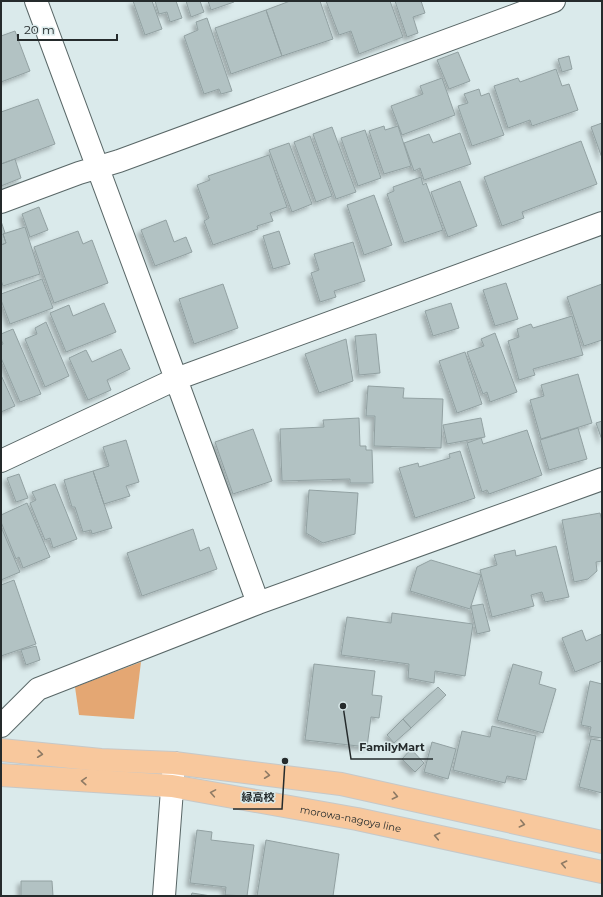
<svg xmlns="http://www.w3.org/2000/svg" width="603" height="897" viewBox="0 0 603 897" font-family="Montserrat,'Noto Sans JP',sans-serif">
	<defs>
		<filter id="shadow"><feDropShadow dx="-3.5" dy="3.5" stdDeviation="2" flood-color="#0004"/></filter>
	</defs>
	<rect width="100%" height="100%" fill="#daeaeb"/>
	<path fill="#e4a773" d="M141,662L134,719L79,715L75,687Z"/>
	<path fill="#b2c2c3" stroke="#92a1a2" filter="url(#shadow)" d="M133,1H152L162,29L145,35Z
		M155,1H176L182,18L170,22L167,12L159,14Z
		M186,1H200L204,12L191,17Z
		M208,1H234V2L211,10Z
		M290,1H320L333,39L282,56L266,10Z
		M326,1H390L403,37L359,54L351,31L339,35Z
		M395,1H421L425,13L413,17L418,33L407,37Z
		M266,10L282,56L231,74L215,28Z
		M207,18L232,91L221,94L219,89L204,94L184,36L198,30L196,22Z
		M15,31L30,71L1,82V36Z
		M458,52L470,81L449,89L437,60Z
		M569,56L572,69L562,72L558,59Z
		M556,69L562,86L569,84L578,110L532,126L530,120L508,128L494,86L518,78L520,82Z
		M442,78L455,115L402,135L391,106L423,94L420,86Z
		M479,89L481,96L489,93L504,135L472,146L458,106L468,103L464,94Z
		M38,99L55,144L1,164V112Z
		M602,123V158L591,127Z
		M384,126L385,130L398,126L411,166L384,174L369,131Z
		M332,127L356,192L336,199L313,134Z
		M365,130L381,178L358,186L341,138Z
		M460,133L471,164L424,180L420,168L414,171L404,143L429,134L433,143Z
		M310,136L332,196L316,202L294,142Z
		M581,141L597,184L522,212L524,218L502,226L484,177Z
		M289,143L312,204L292,212L269,150Z
		M269,155L287,207L270,213L273,221L257,226L258,229L213,245L204,221L209,218L197,185L210,180L208,176Z
		M15,159L21,178L1,186V164Z
		M421,177L423,185L426,183L443,230L404,243L387,194L394,191L393,187Z
		M460,181L477,226L448,237L431,192Z
		M374,195L392,245L364,255L347,205Z
		M39,207L48,230L30,237L22,214Z
		M166,220L174,242L186,237L192,252L155,266L141,230Z
		M1,221L5,233L3,234L6,243L1,245Z
		M25,227L40,274L3,286L1,280V245L6,243L3,234Z
		M78,231L83,244L92,240L108,283L54,303L34,247Z
		M279,231L290,264L273,269L263,236Z
		M353,242L365,281L334,291L336,297L320,302L311,273L319,270L314,254Z
		M42,279L53,308L10,324L1,300V294Z
		M506,283L518,319L495,326L483,290Z
		M223,284L238,328L194,344L179,299Z
		M602,284V340L584,346L567,297Z
		M104,303L116,332L66,352L50,313L69,305L73,316Z
		M451,303L459,328L433,336L425,311Z
		M572,316L583,355L533,369L535,375L519,380L508,341L519,337L517,329L531,324L533,328Z
		M46,322L69,376L45,387L25,339L37,334L35,328Z
		M13,329L41,394L20,402L1,358V345L3,344L1,339V334Z
		M495,333L517,392L490,402L487,392L483,394L467,352L484,346L481,339Z
		M376,334L380,373L359,375L355,336Z
		M346,339L353,381L319,393L305,354Z
		M121,349L130,369L107,380L111,390L88,400L69,358L86,350L92,362Z
		M465,352L482,404L457,413L439,361Z
		M578,374L592,423L541,439L530,400L544,396L541,385Z
		M1,375L15,406L1,412Z
		M368,386L404,388L403,398L443,399L441,448L374,446L375,416H366Z
		M359,418L360,446H366V450H372L373,483H350V479L282,481L280,429L324,427L323,420Z
		M481,418L485,437L447,444L443,425Z
		M602,421V440L596,423Z
		M578,428L587,459L549,470L540,440Z
		M253,429L272,481L233,494L215,442Z
		M527,430L542,475L489,494L487,490L482,492L467,443L481,438L483,444Z
		M126,440L139,482L126,486L130,496L104,504L93,471L109,466L103,447Z
		M460,451L475,498L415,518L399,468L418,463L419,467L450,458L449,454Z
		M93,471L112,528L92,534L91,530L83,532L75,507H72L64,480Z
		M19,474L28,498L16,502L7,478Z
		M55,484L77,539L53,548L50,538L45,540L30,503L36,500L32,492Z
		M309,490L358,493L355,534L323,543L306,533Z
		M27,503L50,557L23,568L19,557L16,559L1,522V515Z
		M600,513L602,521V561L596,562L597,571L588,579L574,582L562,520Z
		M2,529L20,572L1,580V530Z
		M193,529L200,551L209,547L217,569L142,596L127,553Z
		M556,546L569,597L545,602L542,592L531,595L534,606L492,617L480,570L497,565L494,555L515,550L516,556Z
		M431,560L481,575L470,609L410,591L417,567Z
		M14,580L36,644L1,656V585Z
		M483,604L490,631L477,634L471,606Z
		M392,613L473,624L465,676L435,671L434,683L408,678L409,664L341,655L347,617L391,623Z
		M582,630L586,641L602,634V661L575,672L562,638Z
		M36,646L40,660L26,665L21,650Z
		M314,664L375,671L372,695L382,696L379,718L371,717L367,747L305,740Z
		M513,664L542,672L539,684L556,689L543,733L497,720Z
		M590,681L602,684V738L589,736L591,727L581,725Z
		M438,687L446,695L411,728L403,719Z
		M403,719L411,728L394,743L387,735Z
		M492,726L536,736L526,780L507,776L505,783L453,770L462,731L490,737Z
		M591,739L602,741V793L579,787Z
		M432,742L456,749L448,779L424,772Z
		M411,749L424,763L415,772L402,759Z
		M197,830L212,832L211,840L254,845L247,896L225,895L226,887L190,883Z
		M266,840L339,854L333,896H257Z
		M21,881H52L53,896H21Z
		M192,893L211,896H191Z"/>
	<g fill="none" stroke-linecap="round" stroke-linejoin="round">
		<g stroke="#596767" stroke-width="24">
			<path id="minor" d="M36,1L176,379L258,603
				M1,202L79,173L119,161L554,1
				M1,461L176,379L602,223
				M1,726L38,689L258,603L602,479
				M164,896L174,763"/>
		</g>
		<g stroke="#c6c8c8" stroke-width="24">
			<g id="primary">
				<path d="M1,750L101,760L174,763L341,784L602,842"/>
				<path id="s1" d="M1,775L172,786L357,819L602,872"/>
			</g>
		</g>
		<use href="#minor" stroke="#fff" stroke-width="22"/>
		<use href="#primary" stroke="#f8c89d" stroke-width="22"/>
	</g>
	<defs><path id="oneway-chevron" d="M-2-3.5L2.5 0L-2 3.5" fill="none" stroke-width="1.6" stroke-linecap="round" stroke-linejoin="round"/></defs>
	<g stroke="#8e7a64">
		<use href="#oneway-chevron" transform="translate(40 754) rotate(6)"/>
		<use href="#oneway-chevron" transform="translate(267 775) rotate(7)"/>
		<use href="#oneway-chevron" transform="translate(84 781) rotate(-176)"/>
		<use href="#oneway-chevron" transform="translate(213 793) rotate(-170)"/>
		<use href="#oneway-chevron" transform="translate(395 796) rotate(13)"/>
		<use href="#oneway-chevron" transform="translate(522 824) rotate(13)"/>
		<use href="#oneway-chevron" transform="translate(437 836) rotate(-168)"/>
		<use href="#oneway-chevron" transform="translate(564 864) rotate(-168)"/>
	</g>
	<g text-anchor="middle" stroke-width="3" stroke-linejoin="round" paint-order="stroke">
		<g font-size="10" fill="#252b2c" stroke="#daeaeb">
			<text dy="4" stroke="none"><textPath href="#s1" startOffset="353">morowa-nagoya line</textPath></text>
		</g>
	</g>
	<path fill="none" stroke="#252b2c" stroke-width="1.5" d="M343 706L351 759H433M285 761L282 809H233"/>
	<g fill="#252b2c" stroke="#daeaeb" stroke-width="1.5">
		<circle cx="343" cy="706" r="4"/>
		<circle cx="285" cy="761" r="4"/>
	</g>
	<g font-size="11" text-anchor="middle" font-weight="bold" fill="#252b2c" stroke="#daeaeb" stroke-width="3" stroke-linejoin="round" paint-order="stroke">
		<text x="392" y="751">FamilyMart</text>
		<text x="258" y="801">緑高校</text>
	</g>
	<rect width="603" height="897" fill="none" stroke="#252b2c" stroke-width="4"/>
	<path d="M18 34v6h99v-6" fill="none" stroke="#252b2c" stroke-width="2"/>
	<text x="24" y="34" font-size="12" fill="#252b2c" stroke="#daeaeb" stroke-width="3" paint-order="stroke">20 m</text>
</svg>
